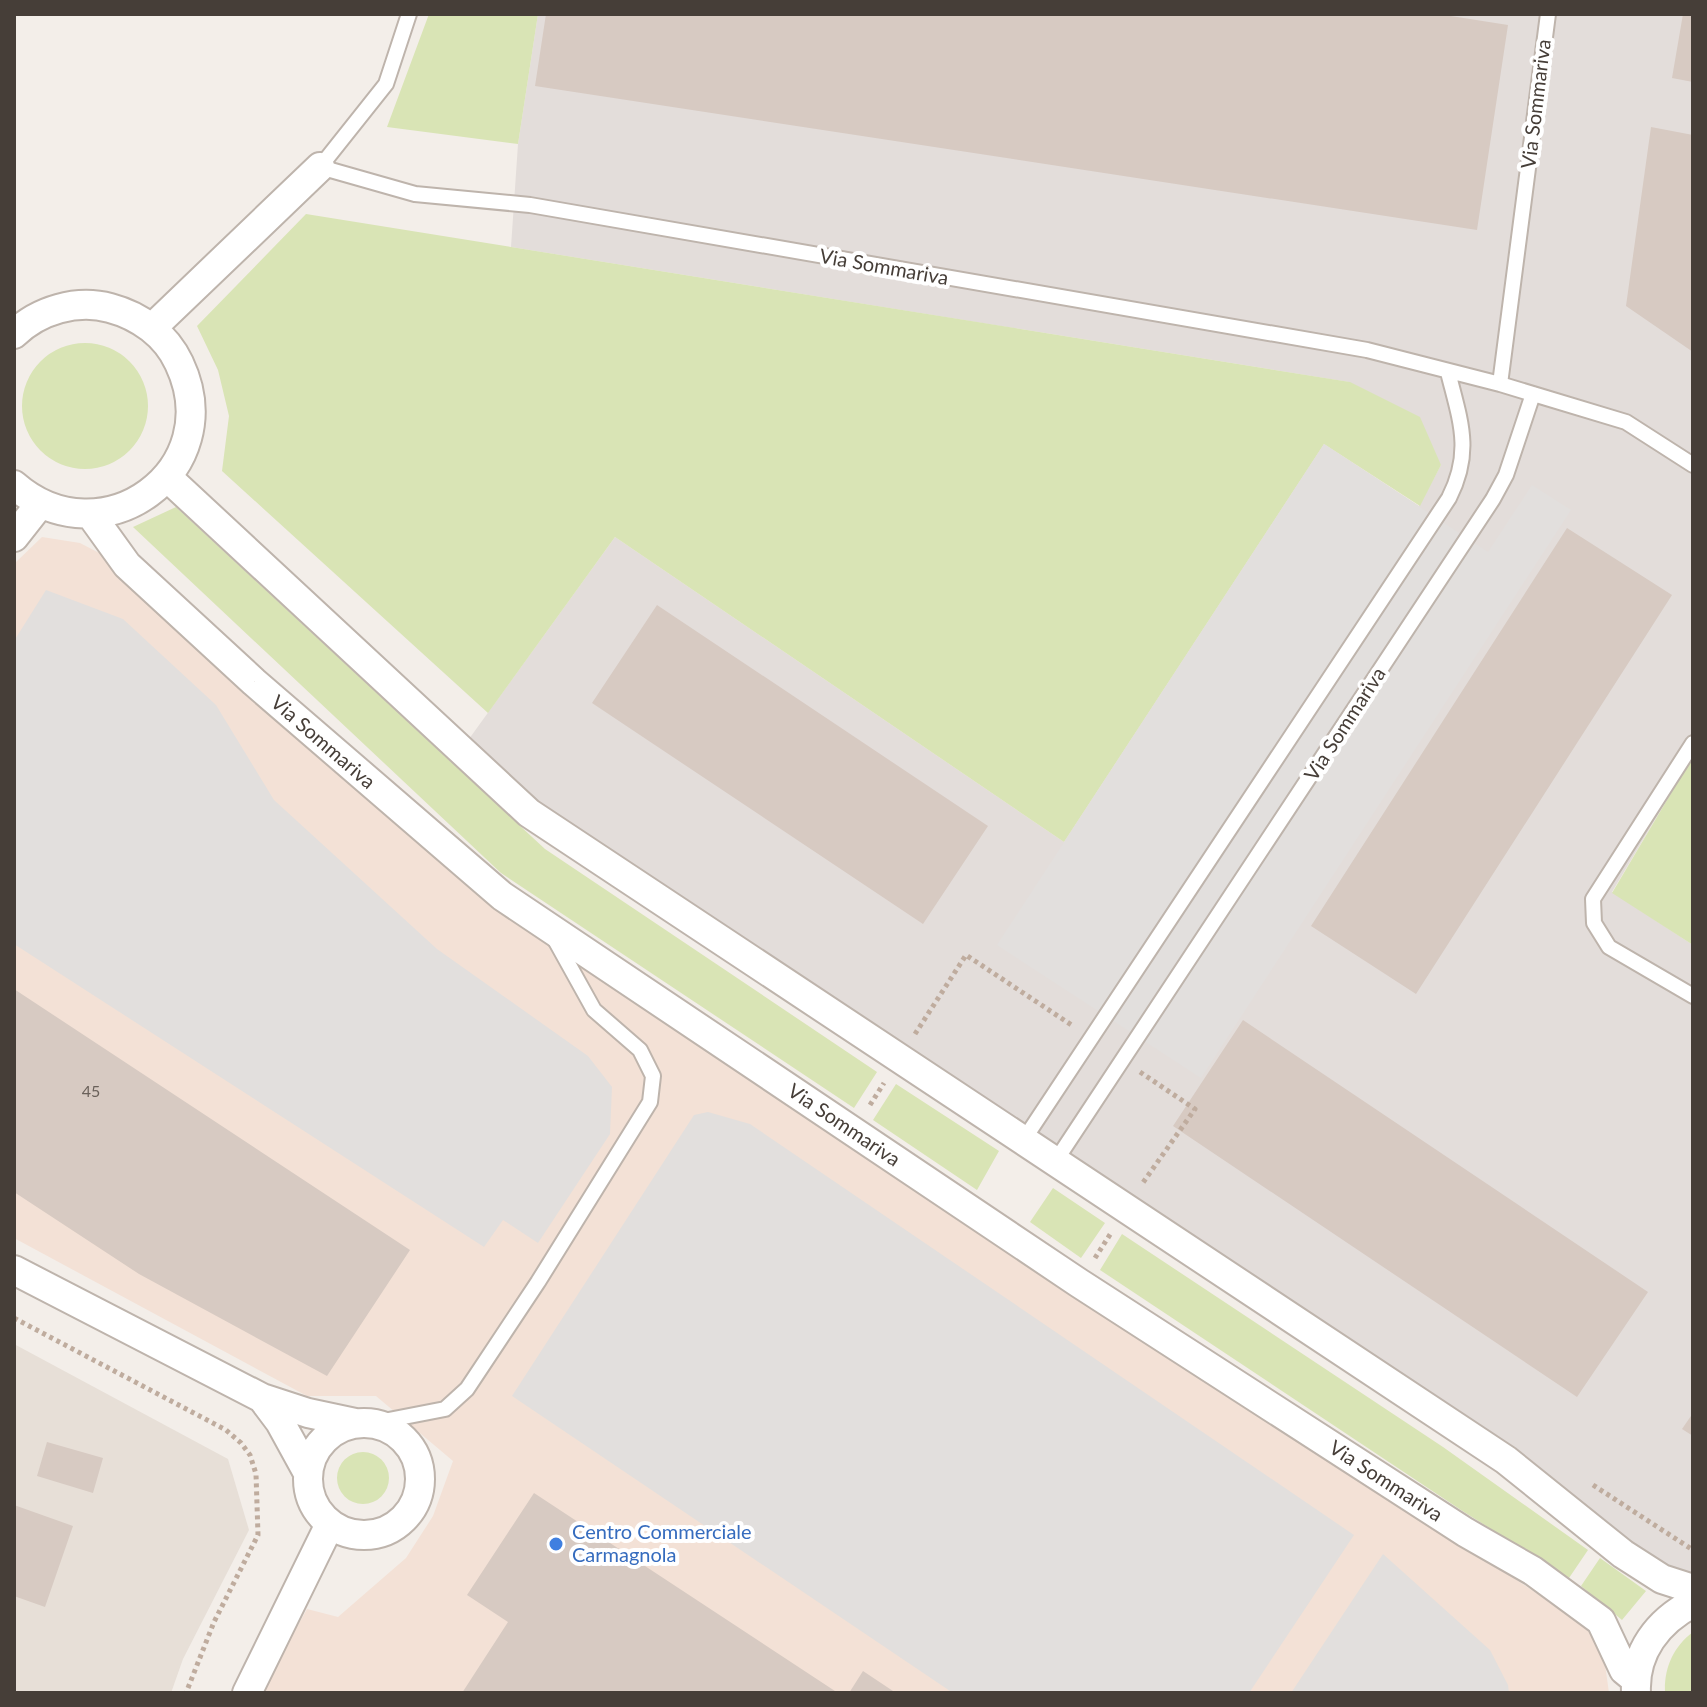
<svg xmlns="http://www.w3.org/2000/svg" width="1707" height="1707" viewBox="0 0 1707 1707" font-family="Lato,sans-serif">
	<rect width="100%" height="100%" fill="#f3eee9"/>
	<path fill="#e7dfd7" d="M14,1344L228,1459L249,1530L183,1659L171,1693H14Z"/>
	<path fill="#f3e1d6" d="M42,537L80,543L134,571L502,896L1591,1630L1605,1664L1609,1693H260L307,1609L338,1617L406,1558L433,1516L453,1461L376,1396H307L14,1238V564Z"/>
	<path fill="#e3ddda" d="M538,14H1693V756L1612,892L1693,945V1589L461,750L615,537L1064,842L1324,444L1419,506L1441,465L1349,382L511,247L518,144Z"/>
	<path fill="#d9e4b5" d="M429,14H538L518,144L387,127Z
		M306,214L1350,382L1420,417L1441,465L1420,506L1324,444L1064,842L615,537L488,713L222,471L229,416L218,370L197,326Z
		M22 406a63 63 0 1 1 126 0a63 63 0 1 1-126 0Z
		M176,507L545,849L877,1072L854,1108L501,873L133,527Z
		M1693,756V945L1612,893Z
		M896,1084L999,1151L977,1190L873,1120Z
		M1053,1188L1105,1223L1081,1258L1030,1222Z
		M1122,1234L1443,1447L1588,1550L1569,1578L1464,1512L1100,1270Z
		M337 1478a26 26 0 1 1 52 0a26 26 0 1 1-52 0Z
		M1600,1558L1646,1591L1622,1620L1581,1586Z
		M1693,1632V1693H1665C1664,1668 1673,1647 1693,1632Z"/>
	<path fill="#e2dfdd" d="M1324,444L1488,552L1532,485L1571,510L1201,1078L997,945Z
		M46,590L123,619L216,705L274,800L437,949L588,1056L612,1087L610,1134L538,1243L503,1220L484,1247L14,944V641Z
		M708,1112L750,1124L1354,1535L1249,1693H953L512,1396L694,1115Z
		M1383,1554L1490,1650L1508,1685L1509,1693H1291Z"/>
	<path fill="#d7cac2" d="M546,14H1438L1508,25L1477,230L535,86Z
		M1683,14H1693V82L1672,78Z
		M1651,127L1693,135V352L1626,306Z
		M1567,528L1672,595L1416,994L1311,926Z
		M657,605L988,826L923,924L592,703Z
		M14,989L410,1250L327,1376L139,1274L14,1192Z
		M1243,1020L1648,1292L1577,1397L1173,1126Z
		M1693,1413V1436L1682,1429Z
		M47,1442L103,1458L93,1493L37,1476Z
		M534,1493L838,1693H462L508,1622L467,1595Z
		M14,1505L73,1526L45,1607L14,1596Z
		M863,1671L896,1693H849Z"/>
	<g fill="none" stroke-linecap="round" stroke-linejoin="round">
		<g stroke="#beb4ac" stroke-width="18">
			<path id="lane" d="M409,14L386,84L320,167L415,194L530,205L1367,350L1500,384L1626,422L1693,465
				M1500,384L1548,14
				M1693,743L1593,899L1594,923L1609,947L1693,996
				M1023,1141L1449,498C1473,451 1460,420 1448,372
				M1055,1162L1493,499L1506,475L1533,394
				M373,1423L445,1409L467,1389L538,1282L650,1102L653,1076L640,1050L594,1010L554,938"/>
		</g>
		<g stroke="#beb4ac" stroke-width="32">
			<path id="street" d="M152,328L320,167
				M14,334C39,310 77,299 110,308C140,316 166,335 179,363C230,470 102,562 14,485
				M167,477L529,813L1506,1460L1623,1554L1662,1579L1693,1589
				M91,515L127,565L254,682L502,896L1079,1283L1465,1532L1533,1571L1601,1621L1624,1670L1635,1679
				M14,537L40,504
				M14,1270L262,1398L308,1413L355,1423
				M262,1398L280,1422L308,1473
				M308 1479a56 56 0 1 1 112 0a56 56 0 1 1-112 0Z
				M247,1693L330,1524
				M1636,1693C1634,1652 1658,1621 1693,1603"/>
		</g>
		<path stroke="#bfac9e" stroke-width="5" stroke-dasharray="4 4" stroke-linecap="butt" d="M915,1034L966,955L1073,1026
			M1140,1072L1195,1109L1142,1184
			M870,1105L884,1083
			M1095,1258L1111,1233
			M14,1318L226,1430L241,1443L250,1455L256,1474L258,1535L214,1622L186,1693
			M1593,1485L1693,1550"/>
		<use href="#lane" stroke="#fff" stroke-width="14"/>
		<use href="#street" stroke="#fff" stroke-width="28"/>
	</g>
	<circle fill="#3f7fe0" stroke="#fff" stroke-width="3" cx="556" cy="1544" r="8"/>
	<g text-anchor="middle" stroke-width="8" stroke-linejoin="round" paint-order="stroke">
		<g font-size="16" fill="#6a615a">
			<text x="91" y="1097">45</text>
		</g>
		<g font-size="20" fill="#463e38" stroke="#fff">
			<text transform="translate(1536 104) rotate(-83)" y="7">Via Sommariva</text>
			<text transform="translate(884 267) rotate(10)" y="7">Via Sommariva</text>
			<text transform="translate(1345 724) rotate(-57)" y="7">Via Sommariva</text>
			<text transform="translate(323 742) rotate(41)" y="7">Via Sommariva</text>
			<text transform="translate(844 1125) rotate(34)" y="7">Via Sommariva</text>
			<text transform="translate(1386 1481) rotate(33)" y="7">Via Sommariva</text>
		</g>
		<g font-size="20" fill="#366cbe" stroke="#fff" text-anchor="start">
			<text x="572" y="1539">Centro Commerciale<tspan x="572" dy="23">Carmagnola</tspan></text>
		</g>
	</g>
	<rect width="1707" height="1707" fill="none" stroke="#463e38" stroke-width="32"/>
</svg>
